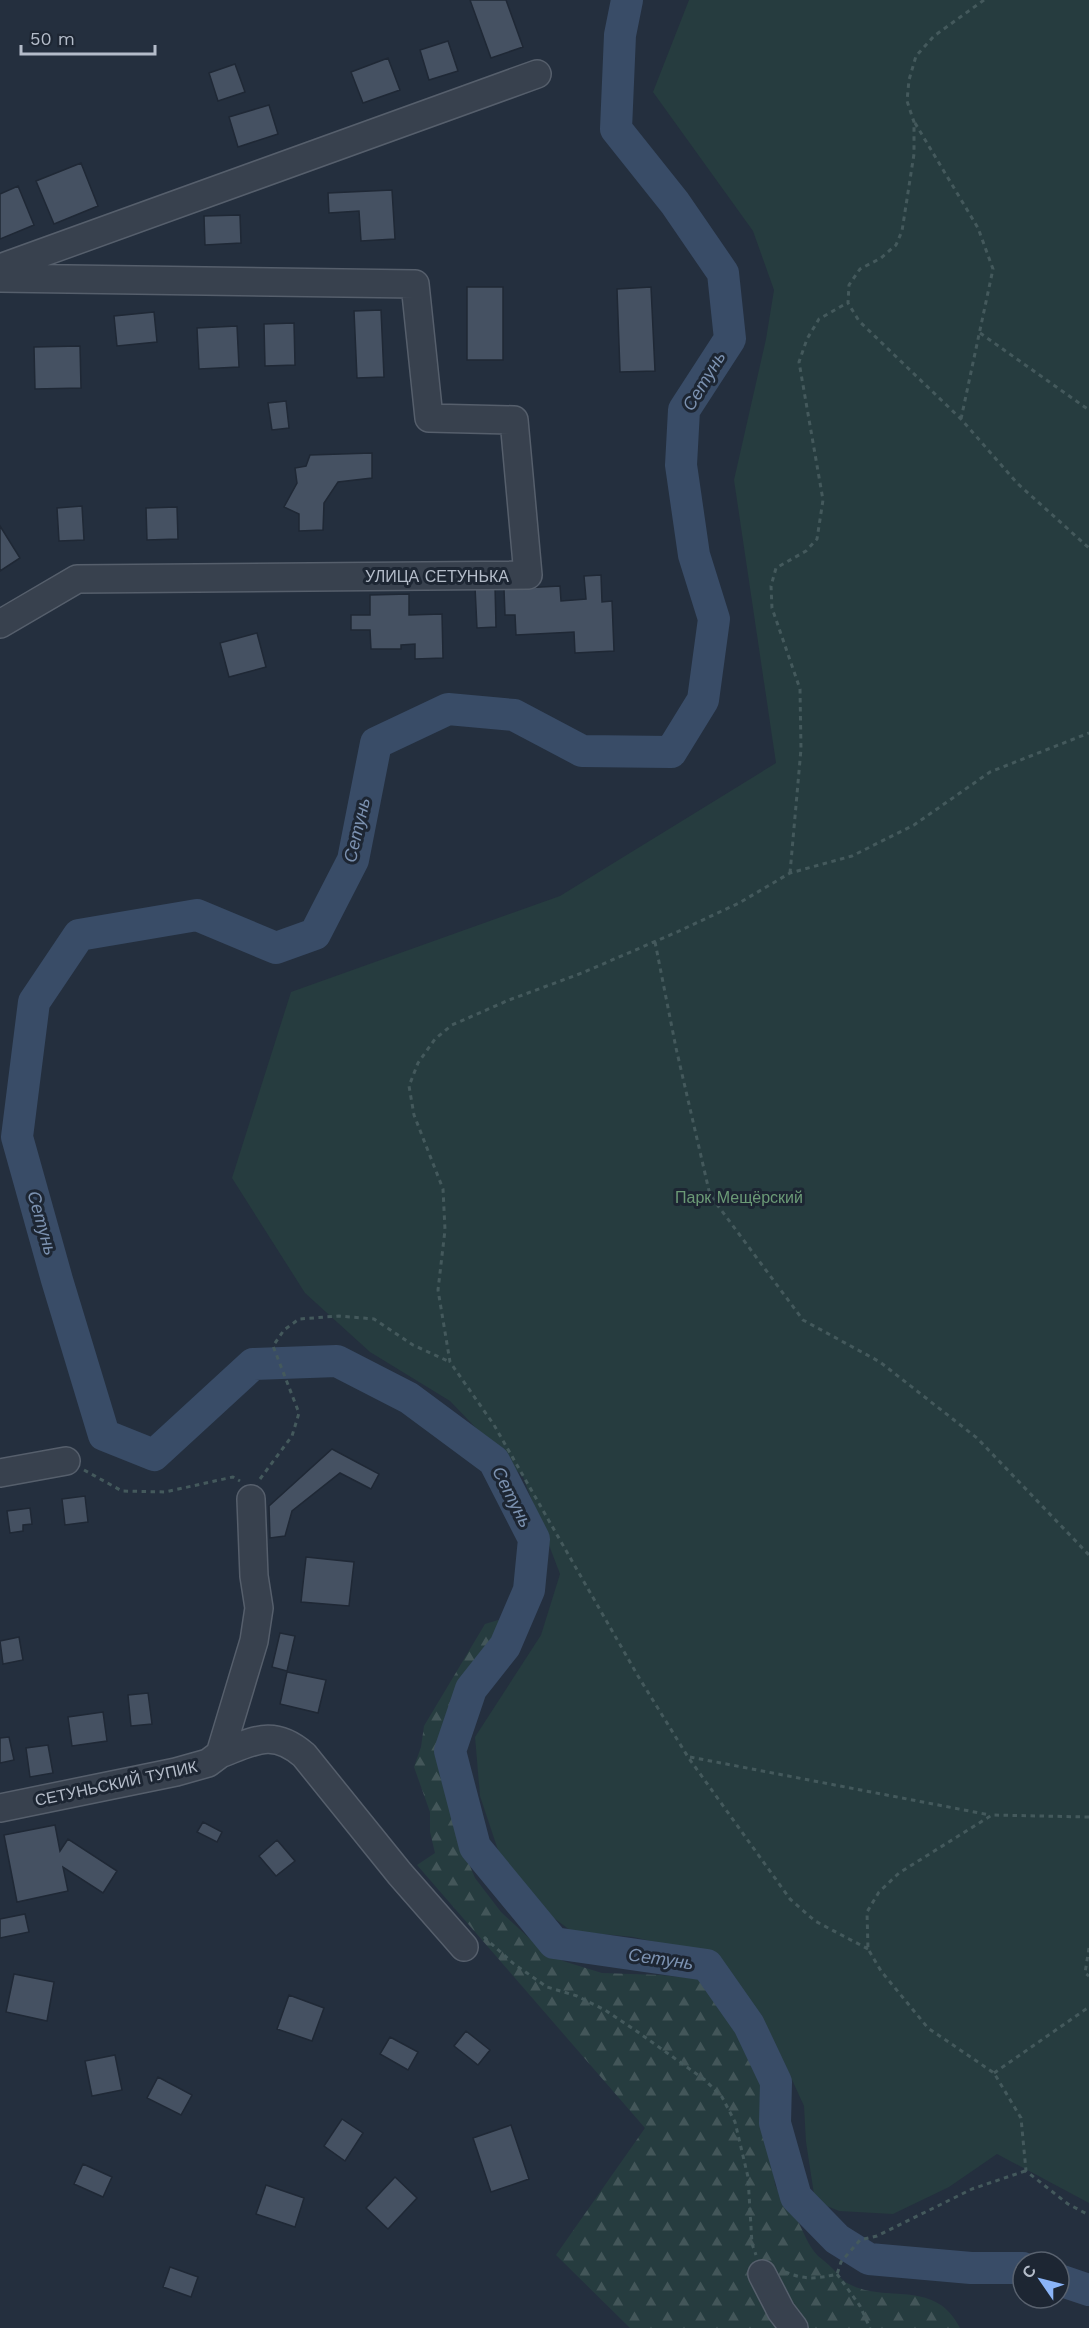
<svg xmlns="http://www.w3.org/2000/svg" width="1089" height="2328" viewBox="0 0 1089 2328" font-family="'Work Sans',sans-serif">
	<defs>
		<pattern id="forest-firs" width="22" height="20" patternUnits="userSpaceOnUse" patternTransform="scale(1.5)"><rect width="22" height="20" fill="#263c3f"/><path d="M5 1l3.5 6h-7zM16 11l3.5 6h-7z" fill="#435659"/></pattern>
	</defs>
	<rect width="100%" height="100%" fill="#242f3e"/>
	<path fill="url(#forest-firs)" d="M505,1618L497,1641L456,1713L445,1747L459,1840L475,1878L501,1912L530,1939L563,1961L602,1973L660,1975L699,1979L717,1990L731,2006L762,2060L775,2185C782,2200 789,2207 797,2220C804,2232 808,2246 818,2256C823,2260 828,2264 832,2268C838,2274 842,2281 849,2284C887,2304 935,2278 960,2328H630L556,2255L645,2128L417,1865L435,1853L430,1832V1812L414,1767L421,1747L424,1726L485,1624Z"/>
	<path fill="#263c3f" d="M689,0H1089V2203L997,2154L949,2187L893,2214L839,2211L815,2201L806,2142L804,2106L783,2060L744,1998L740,1986L682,1948L633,1937L571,1931L529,1899L500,1856L480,1796L475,1737L541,1635L560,1574L523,1477L450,1401L370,1352L305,1293L232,1178L291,992L560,896L776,763L734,480L766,339L774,290L753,231L653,92Z"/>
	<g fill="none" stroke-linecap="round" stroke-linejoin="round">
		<path stroke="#394c67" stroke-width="32" d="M627,0L620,35L616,129L675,203L723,273L730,339L684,410L681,465L694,555L714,619L703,700L671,752L582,751L514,715L448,709L376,743L353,860L315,934L276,948L197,915L79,935L34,1002L17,1137L57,1280L104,1435L154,1455L253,1364L337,1361L409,1398L494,1461L534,1539L529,1590L505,1646L471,1689L450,1751L475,1847L554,1943L707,1965L749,2025L776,2082L775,2123L796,2197L837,2239L869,2259L971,2268H1023
			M1059,2280L1089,2290"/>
	</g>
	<path fill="#455162" stroke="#1f2835" stroke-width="1.5" d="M470,0H506L523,47L491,58Z
		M448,41L458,71L429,80L420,50Z
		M388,58L400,90L363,103L351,72Z
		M235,64L245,92L218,101L209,73Z
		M269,105L278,134L238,147L229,117Z
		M81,163L98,206L54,224L36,181Z
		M18,186L34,225L0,239V194Z
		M392,190L395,239L361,241L359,211L329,213L328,193Z
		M240,215L241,243L205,245L204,216Z
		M467,287H503V360H467Z
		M651,287L655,371L620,372L617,289Z
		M381,310L384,377L357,378L354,311Z
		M154,312L157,342L117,346L114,316Z
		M294,323L295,365L265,366L264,324Z
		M237,326L239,367L199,369L197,328Z
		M80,346L81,388L35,389L34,347Z
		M286,401L289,428L272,430L268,403Z
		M372,453V478L338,482L324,503L323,530L299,531V514L284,507L297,483L295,468L306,466L310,455Z
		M82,506L84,540L59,541L57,508Z
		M177,507L178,539L147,540L146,508Z
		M0,526L20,558L0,571Z
		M601,575L602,602L612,601L614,651L575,653L574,632L516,635L515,615H505L504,589L560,586L561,601L586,599L584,576Z
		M495,586L496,627L477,628L475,587Z
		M409,594V615L442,614L443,658L415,659V644L401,645V649H371L370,630H351V615H370V595Z
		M257,633L266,667L229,677L220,643Z
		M332,1449L379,1474L371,1489L340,1473L292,1511L285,1536L270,1538L269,1506Z
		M85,1496L88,1522L65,1525L62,1499Z
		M30,1508L32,1524L23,1525V1531L10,1533L7,1511Z
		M306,1557L354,1562L349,1606L301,1602Z
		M280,1633L295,1636L287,1671L272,1667Z
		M19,1637L23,1660L3,1664L0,1641Z
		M287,1672L326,1680L318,1713L280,1704Z
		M148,1693L152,1724L131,1726L128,1695Z
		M103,1712L107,1741L72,1746L68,1717Z
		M9,1737L14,1760L0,1763V1738Z
		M48,1745L53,1773L30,1777L26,1748Z
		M203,1822L222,1832L217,1842L197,1832Z
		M55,1825L60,1851L68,1839L117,1871L103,1893L63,1867L68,1891L17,1902L4,1835Z
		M277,1840L295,1861L276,1876L259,1856Z
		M25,1914L29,1932L0,1938V1919Z
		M14,1974L54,1982L47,2021L6,2012Z
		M289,1995L324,2008L312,2041L277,2029Z
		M466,2031L490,2050L478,2065L454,2046Z
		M390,2037L418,2052L408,2070L380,2054Z
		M115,2055L122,2090L92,2096L85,2061Z
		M158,2077L192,2095L181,2115L147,2098Z
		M342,2119L363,2133L345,2161L324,2146Z
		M511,2125L529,2179L491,2192L473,2138Z
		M83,2164L112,2177L103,2197L74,2184Z
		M395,2177L417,2198L388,2229L366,2208Z
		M266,2185L304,2198L295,2227L256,2214Z
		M170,2267L198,2277L191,2297L163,2287Z"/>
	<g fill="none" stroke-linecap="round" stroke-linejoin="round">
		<g stroke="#565f6c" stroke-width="30">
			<path id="minor" d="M0,268L537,74
				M0,278L415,284L429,418L514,420L528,575L77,579L0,624
				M0,1473L66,1461
				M220,1754C254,1741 273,1728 304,1755L400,1874L464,1947
				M0,1808L176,1772L208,1763L220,1754L254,1641L259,1608L254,1576L251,1499
				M762,2274L781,2311L794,2328"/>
		</g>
		<path stroke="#44595c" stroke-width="3" stroke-dasharray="4.5 4.5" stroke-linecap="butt" d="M984,0L934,36L916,56L909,80L907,101L914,122V154L902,231L896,245L881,258L860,269L849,285L848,303L859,321L961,419L1017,483L1089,548
			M915,123L978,228L993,269L961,419
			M980,333L1089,410
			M790,873L801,749L800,689L772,608L771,586L776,568L806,551L817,539L823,500L799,362L807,339L819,319L847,303
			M655,942L676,1048L710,1195L803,1320L880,1362L977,1438L1089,1555
			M84,1470L122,1491L165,1492L233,1477L240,1481
			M260,1479L292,1436L299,1413L273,1346L284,1330L299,1319L339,1316L374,1319L413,1345L450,1362
			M690,1757L990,1815
			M1089,1817L992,1815L899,1873L879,1892L867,1912L868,1949L881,1971L928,2028L994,2073L1021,2118L1026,2171L1068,2204L1089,2215
			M484,1937L514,1964L547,1987L577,1996L605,2010L635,2030L705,2080L722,2097L735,2122L748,2177L752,2244L756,2255
			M1089,1948L1085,1973L1089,1976
			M868,1949L815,1921L790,1899L688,1757L638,1676L494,1425L450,1362L438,1290L445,1230L443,1189L414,1115L409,1086L418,1063L435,1039L452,1025L509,1000L582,973L677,932L739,903L790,873L852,856L914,825L990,772L1089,733
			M994,2073L1089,2007
			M785,2272C805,2280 817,2279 837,2274L841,2262L860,2240L877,2236L972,2189L1025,2171
			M837,2274L860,2306L870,2328"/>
		<use href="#minor" stroke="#38414e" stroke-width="27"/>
	</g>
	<g text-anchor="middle" stroke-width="6" stroke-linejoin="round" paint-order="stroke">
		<g font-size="16" fill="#b4bcc9" stroke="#1d2633">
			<text x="437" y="582">УЛИЦА СЕТУНЬКА</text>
			<text transform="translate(116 1783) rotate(-12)" y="6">СЕТУНЬСКИЙ ТУПИК</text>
		</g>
		<g font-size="16" fill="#6b9a76" stroke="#1d2633">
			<text x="739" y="1203">Парк Мещёрский</text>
		</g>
		<g font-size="18" font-style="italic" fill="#7c92b1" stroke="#1d2633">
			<text transform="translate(704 381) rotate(-59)" y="6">Сетунь</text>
			<text transform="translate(357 830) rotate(-77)" y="6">Сетунь</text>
			<text transform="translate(42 1223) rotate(74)" y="6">Сетунь</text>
			<text transform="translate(512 1497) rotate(63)" y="6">Сетунь</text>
			<text transform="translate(661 1959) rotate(8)" y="6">Сетунь</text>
		</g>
	</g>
	<g transform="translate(1041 2280) rotate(305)"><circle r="28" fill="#1d2633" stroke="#59626f" stroke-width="1.5"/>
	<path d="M0-4.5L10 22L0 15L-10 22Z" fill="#8ab4f8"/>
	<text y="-9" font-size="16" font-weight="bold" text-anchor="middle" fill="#b4bcc9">С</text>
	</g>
	<path d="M21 45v9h134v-9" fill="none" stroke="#b4bcc9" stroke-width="3"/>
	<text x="30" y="45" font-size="18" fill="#b4bcc9" stroke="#1d2633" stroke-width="4.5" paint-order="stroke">50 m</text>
</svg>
